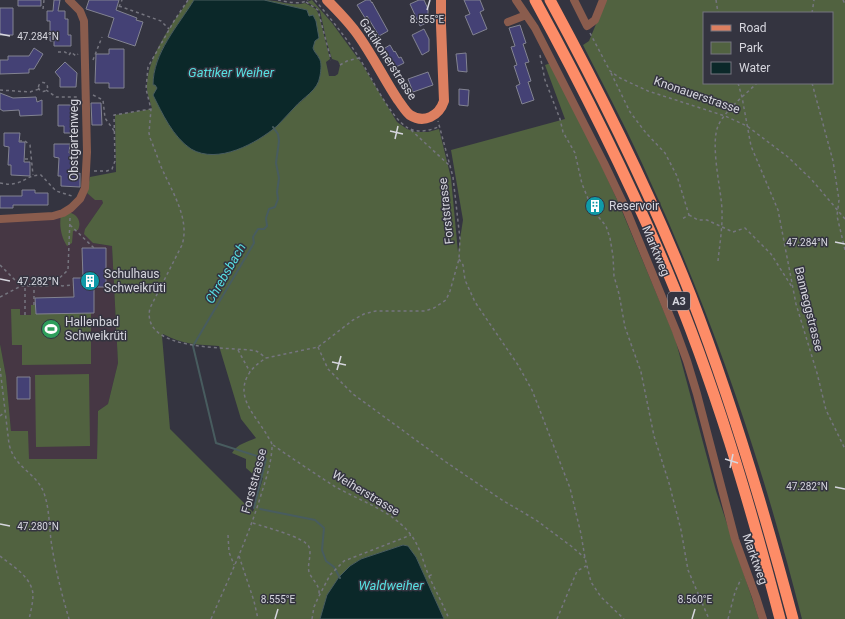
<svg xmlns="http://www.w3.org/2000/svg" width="845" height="619" viewBox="0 0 845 619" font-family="Roboto,sans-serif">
	<rect width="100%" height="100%" fill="#343440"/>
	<path fill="#463744" d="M87,193L95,199L102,200L103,203L85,229L93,243L112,246L118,363L108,404L98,411L97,459H29L11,431L6,376L0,344V219L53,216Z"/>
	<path fill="#516240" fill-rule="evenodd" d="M189,0H194C178,26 153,52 153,84L157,86L175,132L187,145L192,149L199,152H229L250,144L264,136L278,125L295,107L306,97L319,57L315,52L313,48C316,38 318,24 313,16H309L307,10L264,0C278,0 292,7 305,3L316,9L319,15L330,59L326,62L329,76H335L338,74L340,65L338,61L332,59L327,43L320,11L317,8L307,2L312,0L332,23L362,64L397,122L407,129L416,132H428L439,129L451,178L458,252L463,220L451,150L565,119L545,65L554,62L619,204L675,338L716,491L759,619H444L416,557L403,545L361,559L350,566L339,577L327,595L320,619H0V344L6,376L11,431H28L29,459H97L98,411L108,404L118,363L112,246L93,243L84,234L85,229L103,203L102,200H95L87,193L90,177L116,172L115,115L152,109C151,102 147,95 147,88C146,59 172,23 189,0ZM163,334C181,344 199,345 219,346L241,419L256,438C247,442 237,444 232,453L246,459V468L254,475L263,478L253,512L170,429L162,336Z
		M606,0H845V619H802C764,469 715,322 650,181C630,135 606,90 583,45L589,41ZM704,13H832V83H704Z
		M68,212C77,214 82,221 78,230L73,231L72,243L67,246C61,237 59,225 61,215Z
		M31,305H35L36,314L91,313V364L22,365V345H12L11,309H20V315H31Z
		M89,374L90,446L36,447L35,375Z"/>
	<path fill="#0b2829" stroke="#485c5f" d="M194,0H264L307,10L309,16L313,15L316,21L319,38L315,41L313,48C314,52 317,54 319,58C322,62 321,70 320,76C318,91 303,97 294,108C288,114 283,120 277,126C257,143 218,165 191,149C173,137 162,113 153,95L157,88L155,85H153C153,53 178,26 194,0Z
		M403,545L408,546L416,557L444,619H320L327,595L339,577L350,566L361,559Z"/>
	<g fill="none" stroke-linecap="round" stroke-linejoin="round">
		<path stroke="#485c5f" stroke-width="2" d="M254,508L266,459L216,443L193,346L254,243L253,237L258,229H264L267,226L266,218L269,209L275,207L278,199L277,192L279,178L276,163L279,141L278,134L273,127
			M260,509L315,520L324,528L322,550L326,561L334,567L340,578"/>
	</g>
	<path fill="#444175" stroke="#828391" d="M18,0H41V6H18Z
		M54,0H60L58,11H65V19H68V35H71V46H54V41H50V21H47V11H53Z
		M89,0H119L116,10L137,18L136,20L143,22L135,46L108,37L114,18L86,9Z
		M366,0H370L372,3V2L388,31L379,36L367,16L365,18L357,5Z
		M419,0H424L428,9V22L420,26L410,4Z
		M464,0H480L484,10L480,12L487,29L473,35L465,16L470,14Z
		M0,8H13V35H0Z
		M520,25L526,43L523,44L529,62L525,63L531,81L528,82L534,100L522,104L516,86L520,84L514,66L517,65L511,47L515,46L509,28Z
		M424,29L429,39V51L422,55L412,35Z
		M390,45L394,52L395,51L399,58L401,57L404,63L396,67L393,62L390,64L386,57L384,58L380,51Z
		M34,48L43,54L34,69H29V73L0,74V60H8V56H29Z
		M109,49H124V88H109V83H95L96,54H109Z
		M466,53L467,72L458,71L456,54Z
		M65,62L77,73L76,87H60V78L55,72Z
		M428,72L433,85L413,92L408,79Z
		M459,89L469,90L468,106L459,105Z
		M0,93L13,98L36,97L37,102L42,100V115L20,116L19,110L3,111L0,109Z
		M91,103H101L102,125H92Z
		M58,105H75V124H77V130H71V133H64V126H58Z
		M4,133H20L19,142H25L24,162H30V176L11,175V165H8L9,147L4,146Z
		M54,144H70L69,153L75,154V173H80V187L61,186V176H58L59,158L54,157Z
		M22,190H35V193H48V205H13V208H0V196H22Z
		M82,248H106V287H94V313L36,314L35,298L74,297L73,278H83Z
		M17,377H30V399H17Z"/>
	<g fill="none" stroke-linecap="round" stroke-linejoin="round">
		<path stroke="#75757f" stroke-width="1.5" stroke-dasharray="3 3" stroke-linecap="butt" d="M188,0L174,21L148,67L146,89L151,109L149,133L150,138C155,149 158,160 163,171C173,193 190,220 182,245L150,308C140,353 230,346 256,351C259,352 263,356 266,358
			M278,0C287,2 300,5 308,0
			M315,0C330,18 345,36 358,56C370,74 390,118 408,128C417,133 429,131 438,127
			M716,0L718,13
			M843,0L845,4
			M306,2L318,10L331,60
			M119,6L161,21L169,29
			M119,7L122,0
			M43,9L44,0
			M812,13L814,0
			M590,33L610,71L620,78L648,91L725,116L747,126L788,157L812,180L845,219
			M58,52H65L69,55L71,52L76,56L78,54
			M540,55L545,80L560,119L563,132L575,153L582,184L587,196L592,209L606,226L610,238L613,256L614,276L619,294L625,327L641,372L654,436L669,483L681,530L688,570L709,619
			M93,60L102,37
			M340,65L347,61L359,58
			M611,73L630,112L646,133L665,153L677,176L689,215L682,219
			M38.5 87a4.5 4.5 0 1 1 9 0a4.5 4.5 0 1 1-9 0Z
			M738,83L742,97L751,146L778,210L796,304L817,373L826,410L845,449
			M812,83L833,161L839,200L837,216L845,250
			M0,90L30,92L39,89
			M46,90L56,97H78
			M93,95L103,100L105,118L115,132
			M411,130L449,165
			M19,141H25L30,145L33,175
			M69,152H81
			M25,159H32
			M94,171H107L112,169L115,161L114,115L151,109
			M0,183C6,184 11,185 17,183C27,180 29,175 41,175L56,191L72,196
			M689,215L698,220H707L733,232L745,228L771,254L792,287
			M70,225L94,248
			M459,259L463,265L465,280L475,302L518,365L532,390L570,488L581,534L585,558L591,582L601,597L624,619
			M718,261C720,241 724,220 721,199C719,181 711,143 718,126C726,109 744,96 757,83
			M0,265L21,286H51L68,270L70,218
			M57,281L62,286L73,285
			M0,297L21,286
			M34,305V287
			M25,315V287
			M318,347L328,369L353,394L446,462L502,500L536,520L571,546L585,558
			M238,350L250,372
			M0,368L9,444C15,469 36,472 44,493C50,510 49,530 52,547C56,572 62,595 69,619
			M0,416L5,412
			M273,445C293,459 314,473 334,486C360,501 393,511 411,535C420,547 423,561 428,574C435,590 443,604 449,619
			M253,523C264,527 305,537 309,547C312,555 307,564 309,572C312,580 320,585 319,594
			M228,535L229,552L234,565
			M0,556C12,566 31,576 33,594C33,602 31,611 29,619
			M239,556L254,601L258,619
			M429,576L433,574
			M211,619C229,578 248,538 261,495C266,479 271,464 272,448C273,444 270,440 268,437C258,418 236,400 247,377C251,369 258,363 266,358L318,347L353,320L364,314L376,311H425L434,308L446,300L450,291L459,259L460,239L453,177L438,121
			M312,619L314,607L318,598L330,575L344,561L411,535
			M557,619L577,571L586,566
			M728,619L735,592L741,579"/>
		<path stroke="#8a5c4d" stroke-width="8" d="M516,0L535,28L604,163L625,207L676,331L687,361L697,394L735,539L756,597L763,619
			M574,0L587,26L595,20L603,0
			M508,22L526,15
			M0,219L53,216L63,213L71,208L80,199L85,188L87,152L84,21L80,11L69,0"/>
		<path stroke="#dc7f60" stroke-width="10" d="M327,0C338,11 349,22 358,35C373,56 384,79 398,100C402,105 405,111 410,115C424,124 439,116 444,101L441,25V0"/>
		<path stroke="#fd8c67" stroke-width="11" d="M535,0C583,88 627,176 666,268C714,382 749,500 780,619
			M550,0C602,96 651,194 691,296C732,402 764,510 793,619"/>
	</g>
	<path fill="none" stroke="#d6d6de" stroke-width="1.5" d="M427,10L430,0M0,34L10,36M390,131L403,134M395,139L398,126M835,242L845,244M0,279L10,281M332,362L346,365M337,370L341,356M725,459L738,463M730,468L733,454M835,487L845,489M0,524L10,526M275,619L278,609M692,619L695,609"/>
	<defs>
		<g id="building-disc" transform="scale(1)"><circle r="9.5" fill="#0f9aa8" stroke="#343440"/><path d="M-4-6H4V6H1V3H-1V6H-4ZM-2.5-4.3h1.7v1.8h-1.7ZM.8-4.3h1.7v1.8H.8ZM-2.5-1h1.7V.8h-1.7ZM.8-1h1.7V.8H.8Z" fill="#fff"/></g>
		<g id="stadium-disc" transform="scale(1)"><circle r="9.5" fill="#2e9e5b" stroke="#343440"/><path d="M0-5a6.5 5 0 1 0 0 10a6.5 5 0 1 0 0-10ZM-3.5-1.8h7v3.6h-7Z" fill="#fff"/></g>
	</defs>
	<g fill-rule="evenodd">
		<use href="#building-disc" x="595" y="206"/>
		<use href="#building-disc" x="90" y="281"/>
		<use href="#stadium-disc" x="51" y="329"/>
	</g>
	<g text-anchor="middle" stroke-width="3" stroke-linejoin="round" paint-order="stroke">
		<rect fill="#343440" stroke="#a5a5af" stroke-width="1" x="668" y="292" width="22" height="18" rx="3"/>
		<g font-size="11" font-weight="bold" fill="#d6d6de">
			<text x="679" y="305">A3</text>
		</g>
		<g font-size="12" fill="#d6d6de" stroke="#343440">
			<text transform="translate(388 59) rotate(57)" y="4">Gattikonerstrasse</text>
			<text transform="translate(697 95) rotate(19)" y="4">Knonauerstrasse</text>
			<text transform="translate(74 140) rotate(-90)" y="4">Obstgartenweg</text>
			<text transform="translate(446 211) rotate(-96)" y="4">Forststrasse</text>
			<text transform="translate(656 251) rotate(67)" y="4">Marktweg</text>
			<text transform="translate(809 309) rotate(76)" y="4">Banneggstrasse</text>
			<text transform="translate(254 481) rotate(-75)" y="4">Forststrasse</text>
			<text transform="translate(366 493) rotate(31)" y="4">Weiherstrasse</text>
			<text transform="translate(755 559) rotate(70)" y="4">Marktweg</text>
		</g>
		<g font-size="12" fill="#d6d6de" stroke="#343440" text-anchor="start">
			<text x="609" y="210">Reservoir</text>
			<text x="104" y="278">Schulhaus<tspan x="104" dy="14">Schweikrüti</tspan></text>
			<text x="65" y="326">Hallenbad<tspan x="65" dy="14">Schweikrüti</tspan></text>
		</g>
		<g font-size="13" font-style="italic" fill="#57dfe1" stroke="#343440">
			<text x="231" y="77">Gattiker Weiher</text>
			<text transform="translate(225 273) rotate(-60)" y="5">Chrebsbach</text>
			<text x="391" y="590">Waldweiher</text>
		</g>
	</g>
	<g font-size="10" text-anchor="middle" fill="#d6d6de" stroke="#343440" stroke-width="3" stroke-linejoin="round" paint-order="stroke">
		<text x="427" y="23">8.555°E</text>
		<text x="38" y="40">47.284°N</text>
		<text x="807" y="246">47.284°N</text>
		<text x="38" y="285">47.282°N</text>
		<text x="807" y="490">47.282°N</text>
		<text x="38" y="530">47.280°N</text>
		<text x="278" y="603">8.555°E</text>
		<text x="695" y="603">8.560°E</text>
	</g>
	<rect x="703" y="12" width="130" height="72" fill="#343440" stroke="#75757f"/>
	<rect x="711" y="25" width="20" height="6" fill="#dc7f60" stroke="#75757f"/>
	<text x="739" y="32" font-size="12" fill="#d6d6de">Road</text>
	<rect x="711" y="42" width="20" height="12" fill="#516240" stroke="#75757f"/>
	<text x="739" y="52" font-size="12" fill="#d6d6de">Park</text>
	<rect x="711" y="62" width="20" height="12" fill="#0b2829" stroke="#75757f"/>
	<text x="739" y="72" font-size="12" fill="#d6d6de">Water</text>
</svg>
